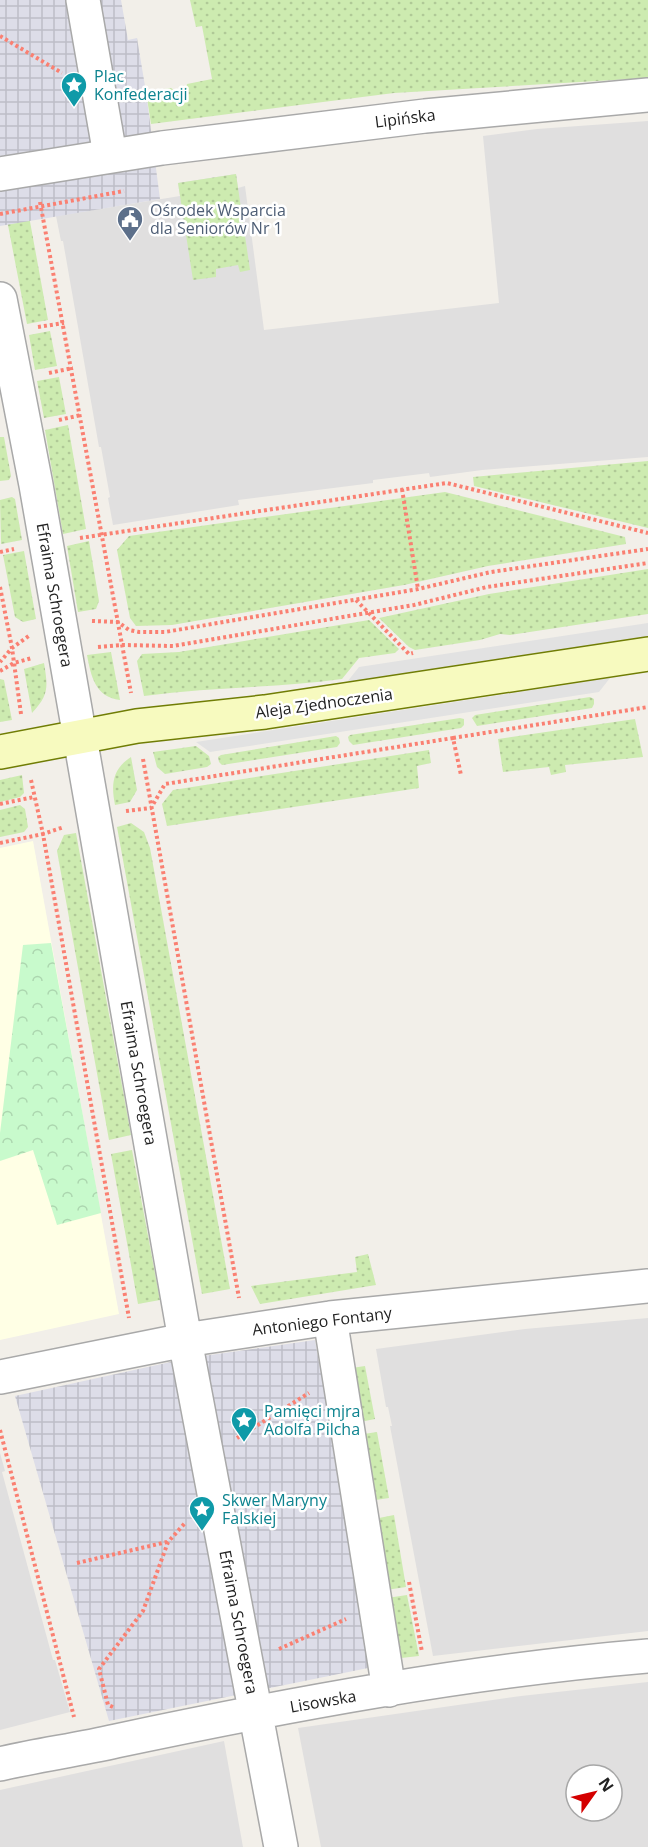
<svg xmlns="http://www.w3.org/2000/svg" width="648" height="1847" viewBox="0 0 648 1847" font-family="'Open Sans',sans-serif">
	<defs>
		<pattern id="grass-dots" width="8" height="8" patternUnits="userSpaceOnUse" patternTransform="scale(1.5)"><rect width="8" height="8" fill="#cdebb0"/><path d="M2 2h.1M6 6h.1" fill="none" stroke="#b0c997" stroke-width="1.8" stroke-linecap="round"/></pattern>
		<pattern id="park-crowns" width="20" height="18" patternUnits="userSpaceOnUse" patternTransform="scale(1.5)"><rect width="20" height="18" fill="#c8facc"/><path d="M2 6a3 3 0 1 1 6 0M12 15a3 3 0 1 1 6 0" fill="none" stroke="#acd6af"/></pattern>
		<pattern id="plaza-grid" width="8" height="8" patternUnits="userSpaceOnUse" patternTransform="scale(1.5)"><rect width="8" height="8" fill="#dddde8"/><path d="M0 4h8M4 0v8" fill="none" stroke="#bdbdc7"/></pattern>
	</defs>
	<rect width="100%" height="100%" fill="#f2efe9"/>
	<path fill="#e0dfdf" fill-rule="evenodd" d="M648,121V457L482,470L430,477L429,473L373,480V483L238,500L239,505L113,525L108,498L110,497L101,447H99L63,241H61L56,216L180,196L178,183L236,174L238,188L245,186L264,330L499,303L483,136L537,129Z
		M648,1318V1631L433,1656L390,1426H392L388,1407H386L376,1349L525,1329Z
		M0,1453L5,1471L2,1472L53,1660H55L70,1712L0,1730Z
		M648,1682V1847H321L298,1728L521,1696ZM576,1775H612V1811H576Z
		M224,1741L243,1847H0V1790Z"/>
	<path fill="#ffffe5" d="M33,841L119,1314L0,1340V848Z"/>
	<path fill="url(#grass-dots)" d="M190,0H648V78L394,93L151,124L146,92L171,88L175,91L186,89L187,84L212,79L202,26L196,27Z
		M236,174L250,270L240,272L238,265L216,269V277L193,280L178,183Z
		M29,216L48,320L27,324L7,220Z
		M50,331L57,366L35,370L29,335Z
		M59,377L66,414L44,418L37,381Z
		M68,425L86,529L63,534L45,430Z
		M0,437H4L11,476L9,480L0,481Z
		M648,461V528L474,486L473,477Z
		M445,492L625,537L626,544L488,566L404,585L172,625L136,626L130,618L117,550L129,536Z
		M12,497L15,499L22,540L1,544L0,500Z
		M89,541L99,601L96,609L78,612L67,546Z
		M24,551L36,619L23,622L15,617L3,555Z
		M648,569V614L510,635L500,634L480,640L415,650L409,647L379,618L489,594Z
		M369,620L399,649L395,653L359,658L342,679C276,688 210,687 144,696L137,661L142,654L179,652Z
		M111,652L120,700C95,697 91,676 87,655Z
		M44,663C48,687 49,695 32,713L24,669Z
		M0,679L4,680L12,720L0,722Z
		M590,697L594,699V704L592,708L477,726L472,718L475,715Z
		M460,718L464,719V725L461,728L353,745L349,741L348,737L350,735Z
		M635,719L643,757L565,765L566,772L551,775L549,767L503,772L498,739Z
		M336,736L339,738L340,743L337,747L222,765L219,762L218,757L221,755Z
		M196,746L209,756L211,764L207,767L165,774L157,767L153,752Z
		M429,750L431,763L417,766L419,788L167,826L162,804L173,790Z
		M131,757L137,790L130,802L115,805C111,785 112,769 131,757Z
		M22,775L24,793L20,797L0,802V780Z
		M20,805L25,809L28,827L24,832L0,837V810Z
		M131,823L144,832L150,848L230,1289L202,1294L117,827Z
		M76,833L131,1135L109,1140L57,851L64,835Z
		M132,1150L160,1300L138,1304L111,1154Z
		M368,1254L376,1285L260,1304L251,1286L357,1272L355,1257Z
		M365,1366L375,1419L355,1423L345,1369Z
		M377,1432L389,1498L369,1501L357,1435Z
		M394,1515L406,1587L386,1590L374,1519Z
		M407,1595L419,1656L401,1658L396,1651L387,1598Z"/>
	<path fill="url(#park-crowns)" d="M51,943L101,1213L57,1225L33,1150L0,1161V1133L23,945Z"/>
	<path fill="#e2e2e2" d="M648,623V636L347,682L359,667Z
		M610,678L599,692L210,752L196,742Z"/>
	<path fill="url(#plaza-grid)" d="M0,0H121L128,40L137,38L146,92L160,199L0,226Z
		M315,1340L373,1667L109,1721L15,1396L189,1358Z"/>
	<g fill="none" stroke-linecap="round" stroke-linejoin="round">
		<g stroke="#a9a9a9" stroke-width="36">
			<path id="street" d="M83,0L110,155
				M0,174L162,148L425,116L648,95
				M0,299L36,485L185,1340L281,1847
				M330,1318L389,1690
				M0,1377L185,1340L330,1318L648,1286
				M0,1764C38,1755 77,1750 116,1741C291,1704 469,1671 648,1656"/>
		</g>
		<g stroke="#707d05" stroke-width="36">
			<path id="secondary" d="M0,752L137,726L265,712L648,654"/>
		</g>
		<path stroke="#fa8072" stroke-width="4" stroke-dasharray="3 3" stroke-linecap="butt" d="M0,36L62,73
			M40,202L131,693
			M0,214L124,191
			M38,327L64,323
			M49,373L73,368
			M59,420L81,415
			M402,489L418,589
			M80,538L447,483L648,533
			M0,552L14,549
			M0,587L12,648L0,662
			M356,600L409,654L413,653
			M92,621L118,622L129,630L139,632H165L418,589L491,572L648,549
			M98,647L123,645L173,646L414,605L487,587L648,563
			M0,671L14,663L32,658
			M21,714L12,648L30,635
			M453,738L648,707
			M143,759L239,1298
			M31,780L43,834L64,827
			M0,804L34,797
			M126,811L151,808L165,784L453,738L461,775
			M0,843L43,834L129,1318
			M0,1430L74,1717
			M237,1438L309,1393
			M77,1563L167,1542
			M409,1582L422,1652
			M279,1649L346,1619
			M113,1707L108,1705L99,1669L143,1611L168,1542L185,1523"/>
		<use href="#street" stroke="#fff" stroke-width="33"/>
		<use href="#secondary" stroke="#f7fabf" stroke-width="33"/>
	</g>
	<defs>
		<g id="sight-pin" transform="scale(1.35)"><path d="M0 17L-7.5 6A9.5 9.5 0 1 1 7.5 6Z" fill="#0f9aa8" stroke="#fff"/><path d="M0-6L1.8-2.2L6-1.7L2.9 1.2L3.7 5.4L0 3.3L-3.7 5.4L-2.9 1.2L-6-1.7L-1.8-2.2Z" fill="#fff"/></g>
		<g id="civic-pin" transform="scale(1.35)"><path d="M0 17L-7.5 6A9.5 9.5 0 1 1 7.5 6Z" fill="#5c6f8a" stroke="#fff"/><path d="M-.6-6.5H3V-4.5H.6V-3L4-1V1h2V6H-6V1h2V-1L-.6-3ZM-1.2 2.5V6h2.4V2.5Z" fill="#fff"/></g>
	</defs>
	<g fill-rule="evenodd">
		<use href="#sight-pin" x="74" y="85"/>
		<use href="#civic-pin" x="130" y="219"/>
		<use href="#sight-pin" x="244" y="1420"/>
		<use href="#sight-pin" x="202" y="1509"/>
	</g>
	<g text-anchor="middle" stroke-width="5" stroke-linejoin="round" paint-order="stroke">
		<g font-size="16" fill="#0d838f" stroke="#fff" text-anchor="start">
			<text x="94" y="82">Plac<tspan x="94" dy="18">Konfederacji</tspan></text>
			<text x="264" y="1417">Pamięci mjra<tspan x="264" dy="18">Adolfa Pilcha</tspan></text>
			<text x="222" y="1506">Skwer Maryny<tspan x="222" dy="18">Falskiej</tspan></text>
		</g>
		<g font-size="16" fill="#222" stroke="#fff">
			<text transform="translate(405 118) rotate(-7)" y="6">Lipińska</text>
			<text transform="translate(55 595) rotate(80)" y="6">Efraima Schroegera</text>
			<text transform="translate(324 703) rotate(-8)" y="6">Aleja Zjednoczenia</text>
			<text transform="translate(139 1073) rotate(80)" y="6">Efraima Schroegera</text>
			<text transform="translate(322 1321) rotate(-7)" y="6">Antoniego Fontany</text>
			<text transform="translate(239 1622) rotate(79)" y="6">Efraima Schroegera</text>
			<text transform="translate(323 1701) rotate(-10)" y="6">Lisowska</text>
		</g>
		<g font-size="16" fill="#4e5e75" stroke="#fff" text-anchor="start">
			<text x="150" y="216">Ośrodek Wsparcia<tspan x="150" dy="18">dla Seniorów Nr 1</tspan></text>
		</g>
	</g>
	<g transform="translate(594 1793) rotate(56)"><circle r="28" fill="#ffffff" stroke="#a7a7a7" stroke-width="1.5"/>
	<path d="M0-4.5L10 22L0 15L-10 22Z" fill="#d40000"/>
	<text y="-9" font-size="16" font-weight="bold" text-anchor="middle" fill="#222222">N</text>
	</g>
</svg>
